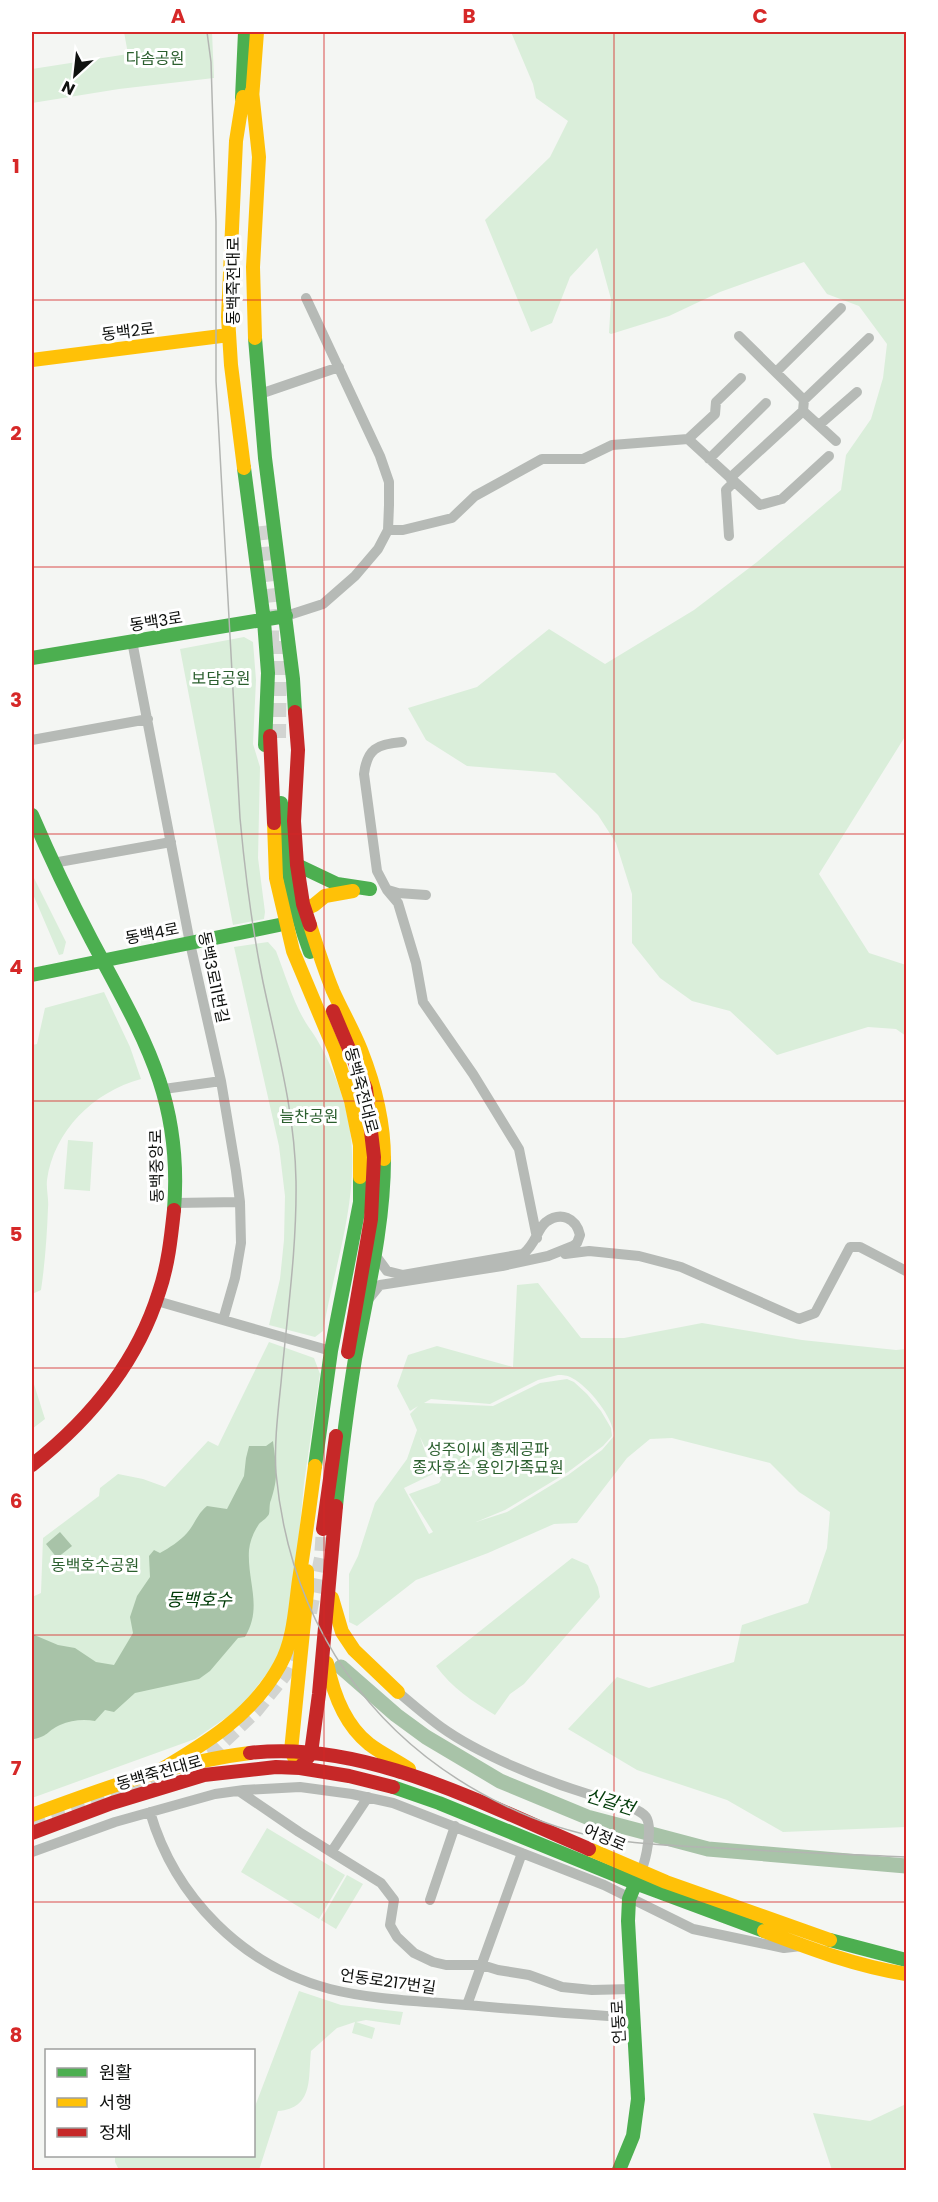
<svg xmlns="http://www.w3.org/2000/svg" width="938" height="2202" viewBox="0 0 938 2202" font-family="Poppins,'Noto Sans KR',sans-serif">
	<rect width="100%" height="100%" fill="#f4f6f3"/>
	<path fill="#daeeda" fill-rule="evenodd" d="M124,32H212L214,78L119,89L32,103V69L128,54Z
		M511,32H906V735L819,874L869,953L906,965V1036L896,1029L868,1027L777,1055L730,1011L692,1001L660,978L632,943V894L616,843L598,815L555,773L467,766L426,740L408,708L477,687L549,629L605,664L694,610L757,562L841,490L846,455L871,419L883,378L887,344L859,306L827,294L804,262L720,292L669,316L611,334L609,333L611,299L597,248L570,277L552,323L531,332L485,220L550,157L568,121L536,98L533,84Z
		M244,637L253,642L256,680L253,744L260,767L258,858L265,912L264,919L233,925L180,649Z
		M32,874L66,942L63,954L59,955L32,892Z
		M268,942L276,951C285,974 293,1002 306,1023C309,1028 313,1033 316,1038C328,1058 339,1083 345,1106C366,1183 336,1256 323,1331L315,1337L269,1325L280,1279L284,1240L285,1196L279,1146L234,947Z
		M104,992L130,1047L141,1079C93,1092 54,1131 47,1180C46,1189 49,1199 48,1208C47,1235 45,1263 41,1290L32,1294V1045L37,1044L45,1008Z
		M68,1140L93,1142L90,1191L64,1189Z
		M538,1283L581,1338H624L702,1323L802,1340L896,1350L906,1349V1827L783,1832L727,1800L637,1770L568,1729L617,1677L649,1688L734,1662L742,1625L808,1603L827,1548L830,1512L799,1492L770,1463L672,1438L650,1439L627,1458L577,1523L554,1524L488,1553L416,1580L357,1626L349,1622V1574L358,1556L375,1503L407,1459L417,1430L410,1414L418,1406L410,1411L397,1386L408,1355L437,1346L513,1367L517,1285ZM558,1375C563,1375 567,1375 572,1378C588,1386 614,1418 614,1436L602,1450L568,1475L507,1512L476,1522L505,1510L568,1472L603,1446L612,1436L611,1428L601,1411L587,1394L574,1382L567,1379L540,1383L493,1406L424,1403L431,1399L490,1404L538,1380ZM420,1437L441,1480L439,1483L409,1494L433,1532L429,1534L404,1488L433,1474Z
		M269,1342L314,1358L320,1374L304,1483L293,1601L284,1643L272,1667L245,1702L230,1715L195,1739L32,1798V1597L41,1593L43,1538L99,1496L100,1488L118,1474L143,1479L165,1487L208,1441L218,1446Z
		M32,1378L45,1419L32,1429Z
		M572,1558L588,1565L598,1587L600,1597L524,1684L510,1694L495,1715C472,1701 452,1688 436,1666Z
		M267,1828L345,1875L319,1919L241,1872Z
		M347,1875L363,1884L336,1929L321,1920Z
		M299,1991L341,2005L403,2012L400,2025L366,2020L356,2022L375,2028L372,2039L352,2033L355,2022L337,2028L311,2051C308,2078 314,2108 278,2111L259,2170H119L115,2162V2156H254V2109Z
		M906,2104V2170H832L813,2113L870,2121Z"/>
	<path fill="#a8c3a8" d="M273,1441C276,1466 279,1475 271,1500C269,1504 270,1510 269,1514C267,1518 262,1521 259,1524C254,1531 250,1541 249,1550C247,1582 263,1607 245,1637L238,1638L210,1671L199,1679L135,1693L114,1712L105,1710L95,1721C84,1719 71,1720 60,1725C48,1730 49,1736 34,1739L32,1725V1634L58,1645L75,1648L96,1662L114,1665L133,1633L130,1617L137,1596L150,1577L149,1556L154,1550L160,1553C169,1548 180,1541 187,1533C195,1524 197,1514 207,1506L227,1509L244,1476L246,1458L249,1446H266Z
		M60,1532L72,1546L57,1558L46,1544Z"/>
	<g fill="none" stroke-linecap="round" stroke-linejoin="round">
		<path stroke="#a8c3a8" stroke-width="15" d="M341,1667L396,1715L426,1737L500,1781L587,1817L708,1849L906,1866"/>
		<path stroke="#d2d4d1" stroke-width="14" stroke-dasharray="14 7" stroke-linecap="butt" d="M262,526L272,620V652
			M279,738L280,641
			M310,1613L321,1558L323,1529
			M189,1762L216,1749L256,1711L284,1676L301,1639
			M32,1824L156,1778"/>
		<path stroke="#b6bab6" stroke-width="10" d="M776,372L841,308
			M260,394L339,367
			M804,400L869,338
			M803,411L836,441
			M819,425L857,392
			M688,439L715,414L716,402L741,378
			M709,459L766,403
			M730,478L803,411L804,400L739,336
			M388,530H403L452,518L475,496L542,459H583L612,445L688,439L760,505L782,499L829,456
			M729,536L726,490L734,482
			M286,616L323,604L355,576L378,549L388,530L389,505V482L380,456L306,298
			M132,641L190,943L221,1081L236,1171L240,1202L241,1243L235,1278L223,1320
			M32,740L148,719
			M402,742C377,744 367,749 364,774L377,871L387,890L398,903L416,963L423,1002L473,1074L519,1149L537,1238
			M53,863L171,842
			M388,890L398,893L426,895
			M164,1089L221,1081
			M174,1203L240,1202
			M565,1254L589,1251L639,1256L681,1267L799,1319L815,1313L850,1247H860L906,1271
			M368,1300L380,1285L502,1266L548,1256L573,1246L577,1243L580,1235C576,1218 561,1211 546,1222C537,1229 536,1244 523,1254L403,1275L387,1271L376,1256
			M157,1301L331,1351
			M398,1692C412,1704 426,1716 441,1727C480,1755 545,1781 591,1795C605,1800 638,1806 646,1817C653,1827 646,1860 641,1871
			M239,1791L299,1832L381,1883L394,1900L390,1925L397,1937L414,1953L433,1962L446,1965H482L498,1970L529,1975L562,1987L592,1990L632,1989
			M150,1812C175,1898 243,1966 330,1989C374,2000 421,2001 466,2005C522,2010 578,2014 634,2018
			M332,1851L368,1797
			M32,1852L115,1822L215,1794L244,1790L300,1787L352,1794L393,1803L604,1885L693,1929L784,1948L801,1946
			M430,1900L455,1826
			M467,2005L522,1853"/>
		<path stroke="#4caf50" stroke-width="14" d="M242,98L245,32
			M255,338L265,458L293,679L295,712
			M244,468L264,621L268,673L265,745
			M32,658L286,616
			M281,803C284,854 292,904 310,952
			M32,815C50,857 70,899 91,939C142,1035 183,1097 174,1210
			M297,865L337,884L370,889
			M32,975L279,925
			M315,1466L331,1351L360,1202V1177
			M336,1506C341,1457 347,1408 355,1359C367,1293 384,1227 384,1159
			M393,1787L439,1803L635,1883L764,1931
			M830,1940L906,1960
			M619,2170L633,2136L638,2099L628,1921L629,1899L639,1875"/>
		<path stroke="#ffc107" stroke-width="14" d="M252,91L259,157L253,267L255,338
			M243,97L236,141L228,317L231,365L244,468
			M252,99L257,32
			M32,360L229,335
			M274,823L276,878L293,951L335,1051L351,1101L360,1145V1177
			M305,909L314,905L325,896L353,891
			M310,925C317,947 324,969 333,991C342,1011 353,1030 361,1050C374,1083 384,1123 384,1159
			M332,1598L342,1632L354,1650L398,1692
			M327,1663C333,1693 345,1725 369,1744C382,1754 396,1760 409,1769
			M294,1757L291,1751L307,1592V1571
			M157,1772C205,1744 253,1715 280,1665C294,1640 295,1608 299,1580C305,1542 310,1504 315,1466
			M32,1815C102,1789 175,1762 250,1753
			M589,1849L666,1882L830,1940
			M764,1931C811,1949 856,1966 906,1974"/>
		<path stroke="#c62828" stroke-width="14" d="M295,712L298,750L294,821L297,865L303,904L310,925
			M270,736L274,823
			M333,1011L366,1089L374,1157L371,1219L348,1352
			M32,1465C89,1420 137,1363 159,1292C168,1266 171,1238 174,1210
			M323,1529L336,1436
			M250,1753C364,1739 487,1806 589,1849
			M300,1768L311,1753L319,1694L336,1506
			M32,1833L112,1803L204,1775L276,1767L300,1768L349,1776L393,1787"/>
		<path stroke="#b3b5b2" stroke-width="1.5" d="M207,32L211,62L216,222V381L240,818C245,873 252,928 263,982C277,1048 295,1113 296,1181C297,1248 287,1316 281,1383C278,1412 274,1444 276,1473C290,1623 371,1742 508,1807C539,1822 573,1833 607,1839C644,1845 682,1846 719,1848C782,1852 844,1854 906,1857"/>
	</g>
	<path fill="none" stroke="#d62828" stroke-width="1.5" stroke-opacity="0.55" d="M324,32V2170M614,32V2170M32,300H906M32,567H906M32,834H906M32,1101H906M32,1368H906M32,1635H906M32,1902H906"/>
	<g text-anchor="middle" stroke-width="6" stroke-linejoin="round" paint-order="stroke">
		<g font-size="16" fill="#2b5f2e" stroke="#fff">
			<text x="155" y="64">다솜공원</text>
			<text x="221" y="684">보담공원</text>
			<text x="309" y="1122">늘찬공원</text>
			<text x="488" y="1455">성주이씨 총제공파<tspan x="488" dy="18">종자후손 용인가족묘원</tspan></text>
			<text x="95" y="1571">동백호수공원</text>
		</g>
		<g font-size="16" fill="#0f110f" stroke="#fff">
			<text transform="translate(233 281) rotate(-90)" y="6">동백죽전대로</text>
			<text transform="translate(128 331) rotate(-7)" y="6">동백2로</text>
			<text transform="translate(156 621) rotate(-9)" y="6">동백3로</text>
			<text transform="translate(152 933) rotate(-11)" y="6">동백4로</text>
			<text transform="translate(214 977) rotate(78)" y="6">동백3로11번길</text>
			<text transform="translate(362 1090) rotate(75)" y="6">동백죽전대로</text>
			<text transform="translate(156 1166) rotate(-91)" y="6">동백중앙로</text>
			<text transform="translate(159 1772) rotate(-16)" y="6">동백죽전대로</text>
			<text transform="translate(605 1837) rotate(23)" y="6">어정로</text>
			<text transform="translate(388 1981) rotate(8)" y="6">언동로217번길</text>
			<text transform="translate(618 2022) rotate(-93)" y="6">언동로</text>
		</g>
		<g font-size="18" font-style="italic" fill="#003b08" stroke="#fff">
			<text x="199" y="1606">동백호수</text>
			<text transform="translate(610 1802) rotate(17)" y="6">신갈천</text>
		</g>
	</g>
	<rect width="938" height="2202" fill="none" stroke="#ffffff" stroke-width="66"/>
	<rect x="45" y="2049" width="210" height="108" fill="#ffffff" stroke="#9fa09f" stroke-width="1.5"/>
	<rect x="57" y="2068" width="30" height="9" fill="#4caf50" stroke="#9fa09f" stroke-width="1.5"/>
	<text x="99" y="2079" font-size="18" fill="#0f110f">원활</text>
	<rect x="57" y="2098" width="30" height="9" fill="#ffc107" stroke="#9fa09f" stroke-width="1.5"/>
	<text x="99" y="2109" font-size="18" fill="#0f110f">서행</text>
	<rect x="57" y="2128" width="30" height="9" fill="#c62828" stroke="#9fa09f" stroke-width="1.5"/>
	<text x="99" y="2139" font-size="18" fill="#0f110f">정체</text>
	<g transform="translate(75 75) rotate(207)" stroke="#ffffff" stroke-width="4.5" paint-order="stroke">
	<path d="M0-4.5L10 22L0 15L-10 22Z" fill="#0f110f"/>
	<text y="-9" font-size="16" font-weight="bold" text-anchor="middle" fill="#0f110f">N</text>
	</g>
	<rect x="33" y="33" width="872" height="2136" fill="none" stroke="#d62828" stroke-width="2"/>
	<g font-size="20" text-anchor="middle" font-weight="bold" fill="#d62828">
		<text x="178" y="23">A</text>
		<text x="469" y="23">B</text>
		<text x="760" y="23">C</text>
		<text x="16" y="173">1</text>
		<text x="16" y="440">2</text>
		<text x="16" y="707">3</text>
		<text x="16" y="974">4</text>
		<text x="16" y="1241">5</text>
		<text x="16" y="1508">6</text>
		<text x="16" y="1775">7</text>
		<text x="16" y="2042">8</text>
	</g>
</svg>
